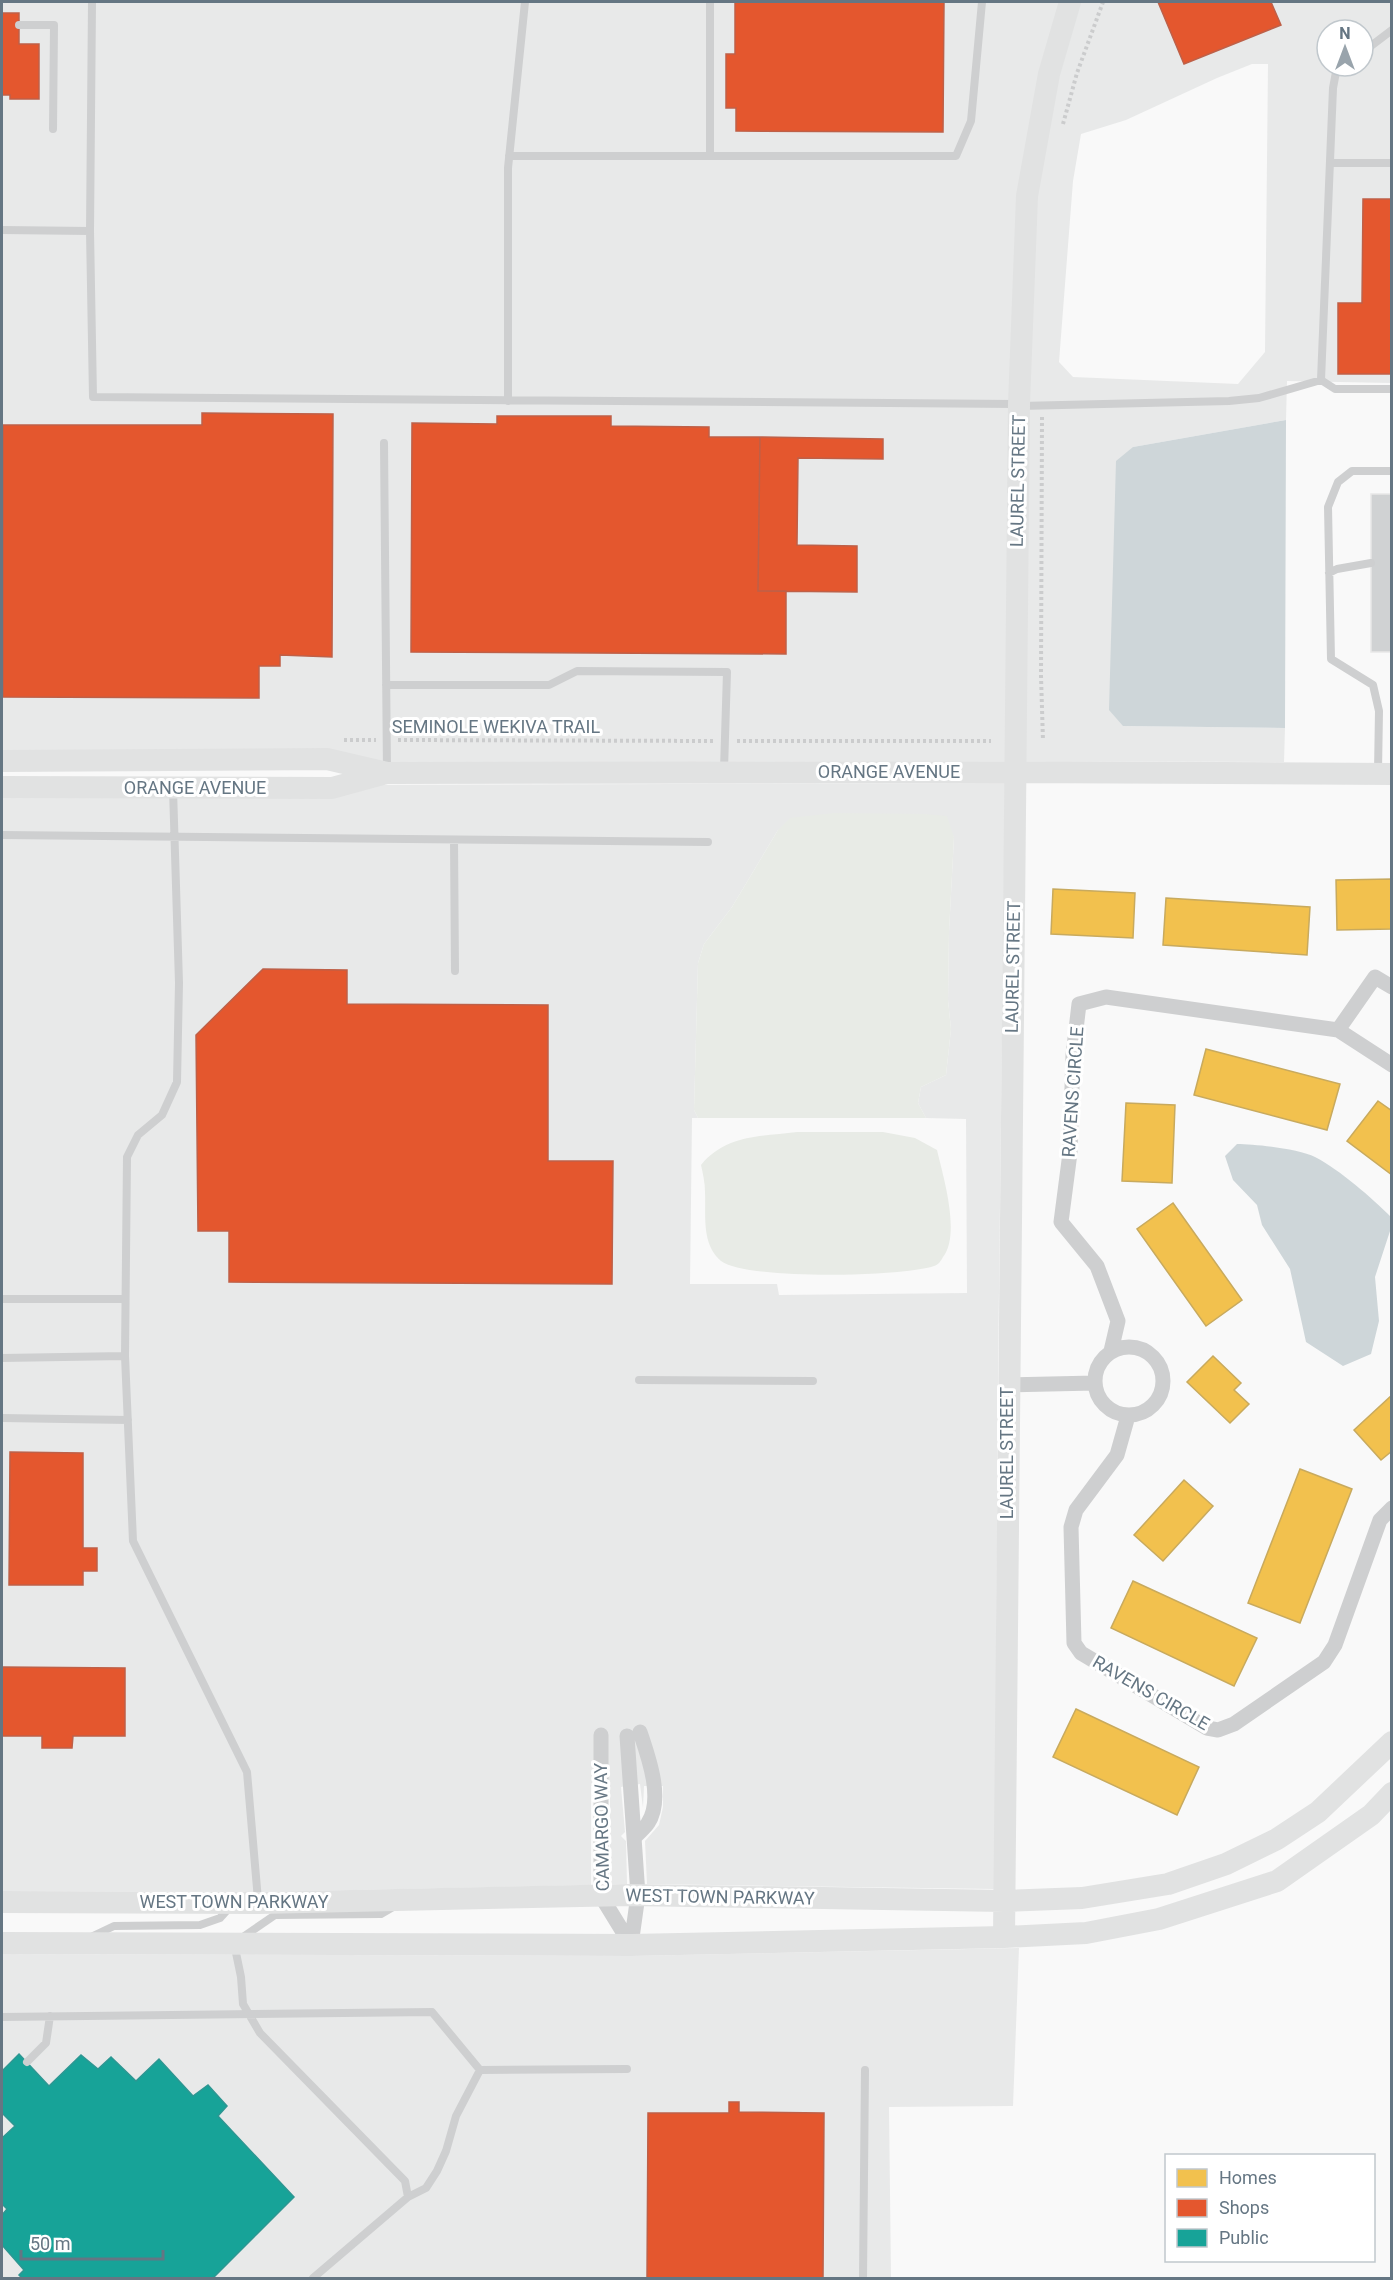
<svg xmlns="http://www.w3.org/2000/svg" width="1393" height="2280" viewBox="0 0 1393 2280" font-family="Roboto,sans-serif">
	<rect width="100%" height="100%" fill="#f9f9f9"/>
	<path fill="#e8e9e9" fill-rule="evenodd" d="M2,2H1060L1040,71L1005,761L2,764Z
		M1080,2H1391V383L1287,381L1286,420L1133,447L1123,726L1285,728L1284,762L1025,761L1029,404L1037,197L1059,77ZM1327,30H1363V66H1327ZM1252,64H1268L1265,352L1238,384L1073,377L1059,362L1073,181L1081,134L1126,120L1217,78Z
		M1005,783L998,1375L995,1889L647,1884L645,1841L659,1825L663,1807V1786H644L643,1808L640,1784L621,1787L625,1832L621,1836L626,1841L627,1884H610V1786H591V1885L259,1892L2,1891V786ZM882,814H926L954,837L949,932L948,1000L951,1029L946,1075L921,1087L918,1103L926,1118L966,1119L967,1293L779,1295L777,1284H690L692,1118H698L694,1110L698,963L704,944L732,907L778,830Z
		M1019,1948L1013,2106L889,2107L891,2278H2V1954L631,1956Z"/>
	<path fill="#e8ebe6" d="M834,813L926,814L947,816L954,837L949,932L948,1000L951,1029L946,1075L921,1087L918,1103L926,1118H698L694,1110L698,963L704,944L732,907L778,830L790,818Z
		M797,1132H883L915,1138L937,1150C943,1176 961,1234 943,1257C941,1261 938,1265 934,1266C903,1277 745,1280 721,1261C701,1244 706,1215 705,1192C705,1183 703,1174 701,1165C727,1134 760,1137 797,1132Z"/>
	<path fill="#ced6d9" d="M1286,420L1285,728L1123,726L1109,710L1116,461L1133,447Z
		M1237,1144C1255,1144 1299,1149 1315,1157C1340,1170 1372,1198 1391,1217V1228L1375,1277L1379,1321L1371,1354L1343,1366L1306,1342L1290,1269L1262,1225L1257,1205L1233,1180L1225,1156Z"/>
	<path fill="#f2c14e" stroke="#c8aa5e" stroke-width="1.5" d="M1392,879V929L1337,930L1336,880Z
		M1053,889L1135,893L1133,938L1051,934Z
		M1166,898L1310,907L1307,955L1163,945Z
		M1206,1049L1340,1084L1327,1130L1194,1095Z
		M1378,1101L1392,1111V1175L1347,1141Z
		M1126,1103L1175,1105L1172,1183L1122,1181Z
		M1173,1203L1242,1300L1206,1326L1137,1229Z
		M1213,1356L1241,1383L1234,1390L1249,1404L1230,1423L1187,1382Z
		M1392,1395V1451L1381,1460L1354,1430Z
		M1300,1469L1352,1489L1300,1623L1248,1603Z
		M1184,1480L1213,1506L1163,1561L1134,1535Z
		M1133,1581L1257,1638L1234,1686L1111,1628Z
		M1076,1709L1199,1767L1177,1815L1053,1757Z"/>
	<path fill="#e4572e" stroke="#be6048" stroke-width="1.5" d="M735,2H944L943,132L736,131V108H726V54H735Z
		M1158,2H1271L1281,25L1184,64Z
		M2,13H19V44H39V99H10V95H2Z
		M1363,199H1392V374H1338V303H1362Z
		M202,413L333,414L332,657L280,655V666H259V698L3,697V425H202Z
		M497,416H611V426L709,427V437H760L758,591H786V654L411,652L412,423L497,424Z
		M760,437L883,439V459L798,458L797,545L857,546V592L758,591Z
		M263,969L347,970V1004L548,1005V1161H613L612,1284L229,1282V1231H198L196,1035Z
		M10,1452L83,1453V1548H97V1571H83V1585H9Z
		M2,1667L125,1668V1736H73L72,1748H42V1736H2Z
		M729,2102H739V2112L824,2113L823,2278H647L648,2113H729Z"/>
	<path fill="#17a398" stroke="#2e9692" stroke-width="1.5" d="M19,2054L49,2086L81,2055L98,2069L111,2057L136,2081L159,2059L193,2096L208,2085L227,2106L218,2116L294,2197L213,2278H22L19,2275L24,2270L2,2245V2215L7,2209L2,2204V2138L15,2126L2,2113V2071Z"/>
	<path fill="#d0d2d3" stroke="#e8e8e8" stroke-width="1.5" d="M1371,494H1392V652H1371Z"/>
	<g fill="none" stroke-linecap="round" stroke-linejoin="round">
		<path stroke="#cbcccd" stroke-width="4" stroke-dasharray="3 3" stroke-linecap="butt" d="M1063,124L1077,73L1103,2
			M1042,417L1041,676L1043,741
			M344,740H376
			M398,740L715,741
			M737,741H991"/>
		<path stroke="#cecfd0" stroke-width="8" d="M92,2L90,231L93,397L1015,404
			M19,25H54L53,129
			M1363,52L1392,30
			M509,156H956L971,121L982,2
			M710,156V2
			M1330,163H1392
			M2,230L90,231
			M1321,380L1333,88L1336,72L1345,66
			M508,401V168L525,2
			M1020,406L1229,401L1259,398L1321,380L1335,389H1392
			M384,443L387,772
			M1329,573L1337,569L1371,563
			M386,685H549L577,671L727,672L724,770
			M1378,772L1379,711L1373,685L1331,659L1328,507L1338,482L1352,471H1392
			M173,789L179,983L177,1082L162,1115L138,1135L127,1157L125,1356L133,1541L247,1772L258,1900
			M2,835L708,842
			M454,840L455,971
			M2,1299H125
			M2,1358L125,1356
			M639,1380L813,1381
			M2,1418L128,1420
			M93,1936L114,1926L200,1925L220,1918L229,1908
			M243,1937L275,1915L381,1914L393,1907
			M235,1948L241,1977L243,2004L260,2033L405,2181L408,2197L313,2278
			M2,2017L432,2012L480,2070L627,2069
			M27,2062L46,2043L50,2016
			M408,2197L426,2188L437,2171L446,2151L456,2116L480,2070
			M863,2278L865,2070"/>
		<path stroke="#cecfd0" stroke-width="15" d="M1338,1030L1375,977L1392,987
			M1095 1381a34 34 0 1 1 68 0a34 34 0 1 1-68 0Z
			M1111,1351L1118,1321L1097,1266L1061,1222L1070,1153L1073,1055L1079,1004L1106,997L1338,1030L1392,1065
			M1008,1385L1095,1383
			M1128,1416L1117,1455L1076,1510L1071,1527L1074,1643L1081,1653L1207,1728L1218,1730L1234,1724L1324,1662L1335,1645L1380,1520L1392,1508
			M601,1735V1896L631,1945L638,1895L627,1736
			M635,1837C639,1832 645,1828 648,1823C664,1799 648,1756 640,1732"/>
		<path stroke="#e1e2e2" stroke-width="22" d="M2,761L327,759L387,773L1015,772L1392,774
			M2,787L332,788L383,774
			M2,1902L259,1903L629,1895L1005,1901L1082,1898L1168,1884L1226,1864L1277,1839L1318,1812L1392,1742
			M1004,1937L1019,404L1027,196L1049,74L1070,2
			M2,1943L631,1945L1004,1937L1086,1933L1159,1919L1277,1881L1371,1815L1392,1793"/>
	</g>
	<g text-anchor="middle" stroke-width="6" stroke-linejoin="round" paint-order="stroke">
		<g font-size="18" fill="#657683" stroke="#fff">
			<text transform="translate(1018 481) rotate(-89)" y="6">LAUREL STREET</text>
			<text x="496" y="733">SEMINOLE WEKIVA TRAIL</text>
			<text x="889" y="778">ORANGE AVENUE</text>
			<text x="195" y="794">ORANGE AVENUE</text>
			<text transform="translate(1013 967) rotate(-89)" y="6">LAUREL STREET</text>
			<text transform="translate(1073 1092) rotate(-86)" y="6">RAVENS CIRCLE</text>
			<text transform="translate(1007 1453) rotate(-90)" y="6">LAUREL STREET</text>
			<text transform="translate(1151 1693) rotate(30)" y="6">RAVENS CIRCLE</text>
			<text transform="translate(602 1827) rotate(-91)" y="6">CAMARGO WAY</text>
			<text transform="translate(720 1897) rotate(1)" y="6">WEST TOWN PARKWAY</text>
			<text x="234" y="1908">WEST TOWN PARKWAY</text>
		</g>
	</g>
	<rect width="1393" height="2280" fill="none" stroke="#657683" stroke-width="6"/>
	<rect x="1165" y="2154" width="210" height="108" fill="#ffffff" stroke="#c1c8cd" stroke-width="1.5"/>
	<rect x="1177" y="2169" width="30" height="18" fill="#f2c14e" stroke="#c1c8cd" stroke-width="1.5"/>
	<text x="1219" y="2184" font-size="18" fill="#657683">Homes</text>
	<rect x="1177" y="2199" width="30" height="18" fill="#e4572e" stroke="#c1c8cd" stroke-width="1.5"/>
	<text x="1219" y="2214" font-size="18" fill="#657683">Shops</text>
	<rect x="1177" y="2229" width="30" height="18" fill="#17a398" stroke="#c1c8cd" stroke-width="1.5"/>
	<text x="1219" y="2244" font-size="18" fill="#657683">Public</text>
	<g transform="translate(1345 48)"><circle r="28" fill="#ffffff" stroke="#c1c8cd" stroke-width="1.5"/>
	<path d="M0-4.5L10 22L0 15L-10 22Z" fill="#99a4ac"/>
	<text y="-9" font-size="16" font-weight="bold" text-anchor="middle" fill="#657683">N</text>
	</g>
	<path d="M21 2250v9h142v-9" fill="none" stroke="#657683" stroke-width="3"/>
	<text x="30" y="2250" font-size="18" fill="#657683" stroke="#ffffff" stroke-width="4.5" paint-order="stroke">50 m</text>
</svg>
